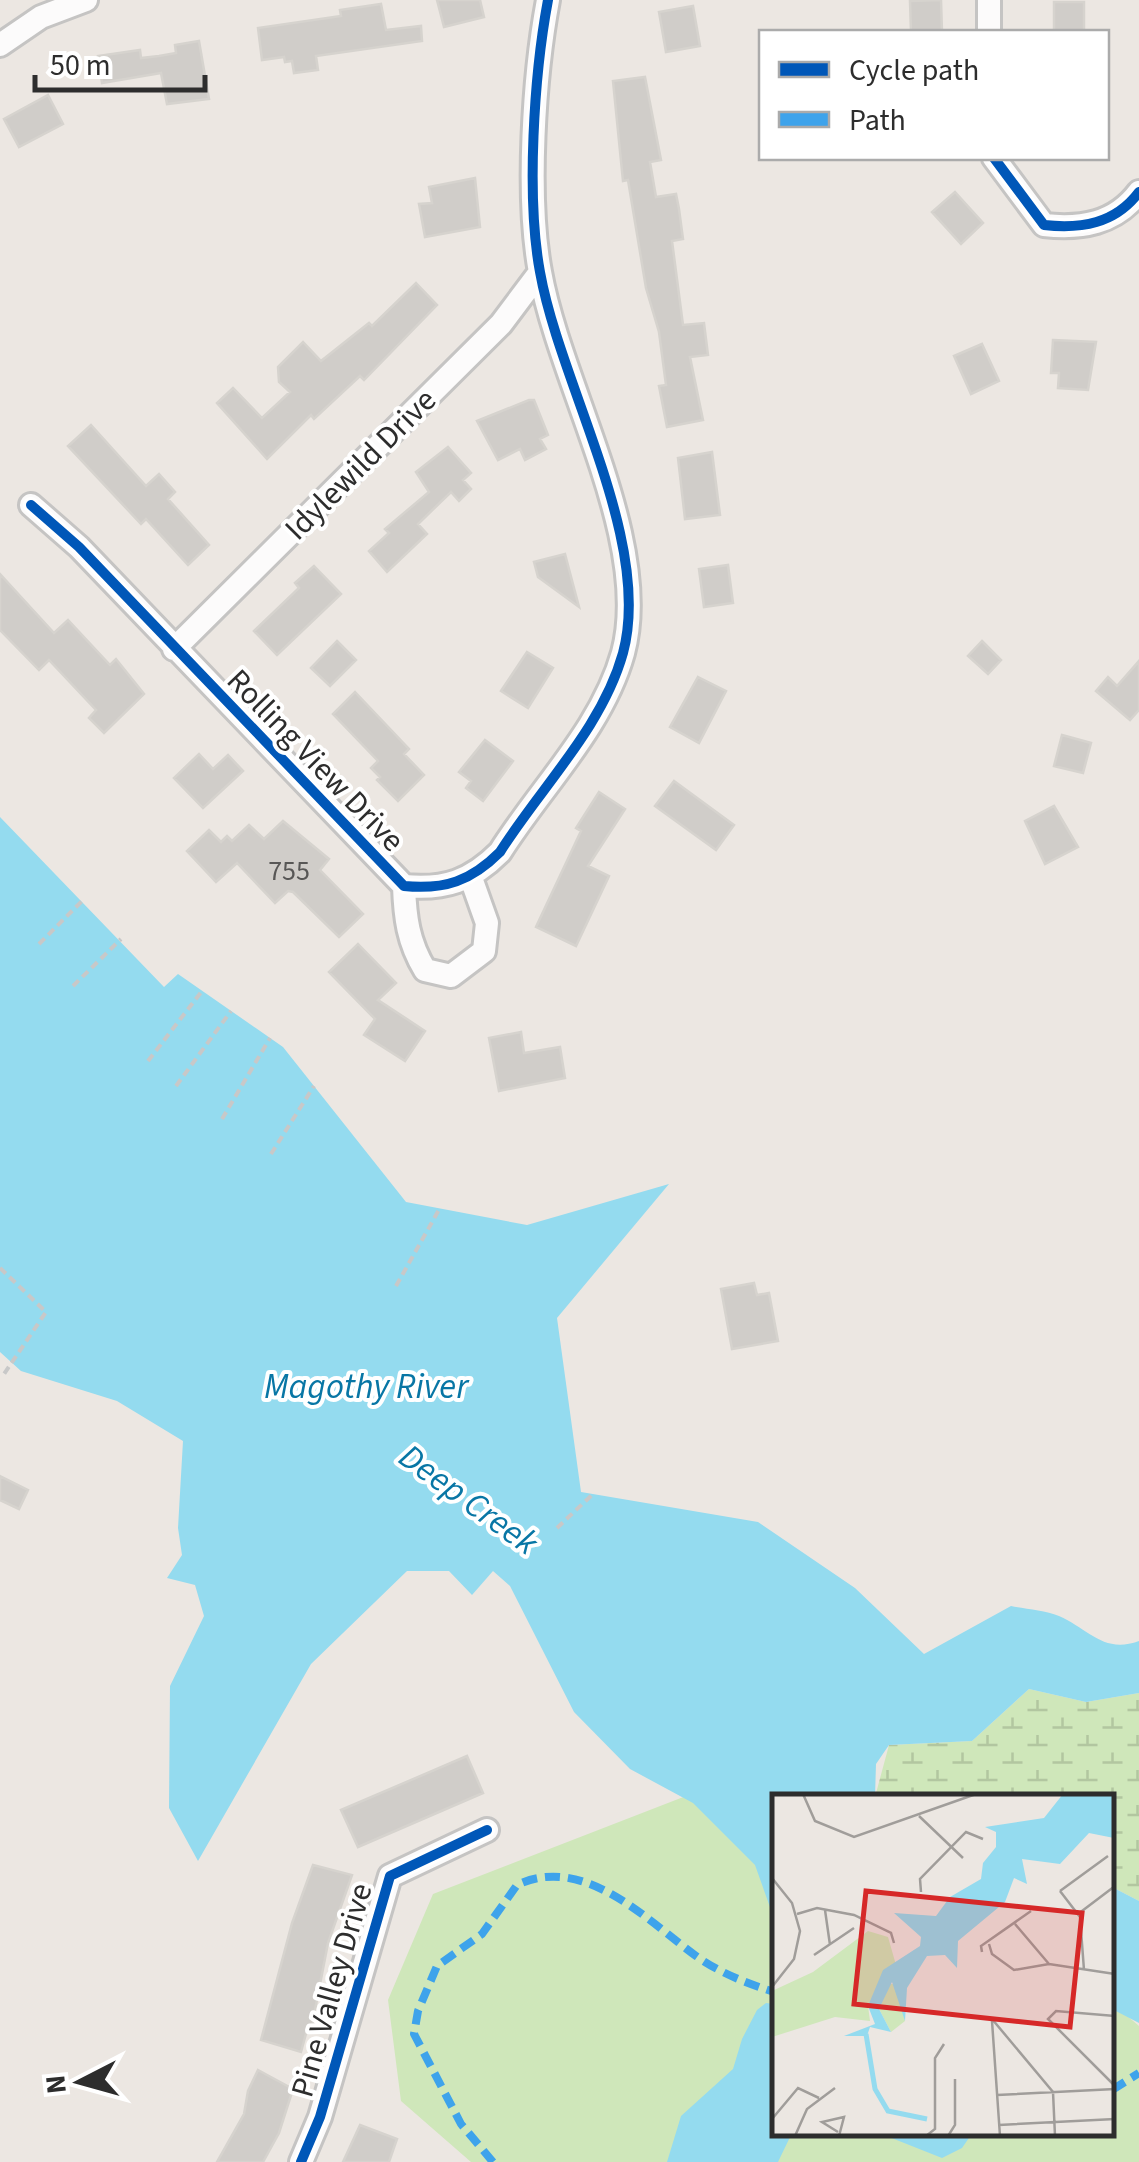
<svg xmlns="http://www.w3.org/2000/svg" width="1139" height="2162" viewBox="0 0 1139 2162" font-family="'Source Sans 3',sans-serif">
	<defs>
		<pattern id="wetland-marsh" width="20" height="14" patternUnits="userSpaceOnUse" patternTransform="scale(2.5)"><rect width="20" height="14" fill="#cfe7ba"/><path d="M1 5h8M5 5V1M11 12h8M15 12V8" fill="none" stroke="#b2c6a0"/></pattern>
	</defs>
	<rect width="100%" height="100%" fill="#ece7e2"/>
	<path fill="#cfe7ba" d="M704,1789L774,1858V2134H1112V2003L1139,2026V2162H471L401,2101L388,2000L433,1894Z"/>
	<path fill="url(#wetland-marsh)" d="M1029,1689L1086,1702L1139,1693V1901L1112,1887V1797H875L889,1745L972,1741Z"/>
	<path fill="#94dbef" d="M0,817L164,987L178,974L283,1047L406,1202L527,1225L669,1184L557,1318L581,1492L758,1522L855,1588L924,1654L1011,1606C1026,1609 1045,1610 1059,1616C1089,1629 1103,1654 1139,1641V1693L1086,1702L1029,1689L972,1741L889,1745L876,1764L875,1797H774L771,1910L755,1865L693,1803L630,1769L574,1712L510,1586L493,1571L472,1595L449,1571H407L311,1664L198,1861L169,1808L170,1686L204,1616L195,1585L167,1578L182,1555L178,1528L183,1441L117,1401L21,1371L0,1352Z
		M1112,1887L1139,1901V2023L1112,2009Z
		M766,2003L774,2004V2134L791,2135L778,2162H667L681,2116L733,2069L742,2039L757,2010Z
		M884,2135H971L962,2148L942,2158Z"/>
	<path fill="#d0cdc9" stroke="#d6d3ce" stroke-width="2.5" d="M437,0H480L484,17L444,27Z
		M941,0L942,32H911L910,1Z
		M1054,2H1084V32H1054Z
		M381,4L386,30L421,26L422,41L316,56L318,70L294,73L292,61L285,62L284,57L262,60L258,28L341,16L340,10Z
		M693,6L700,46L666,52L659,12Z
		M199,41L209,99L167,104L161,73L102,83L98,56L140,50L141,58L159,56L176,53L175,45Z
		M645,77L661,160L650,162L656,197L676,194L679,209L683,239L672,241L683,325L704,323L708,355L690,357L703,420L667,427L659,386L666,385L659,332L646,288L628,180L623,181L613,81Z
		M48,95L63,124L19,147L4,119Z
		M475,178L480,227L425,237L419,204L432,203L429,187Z
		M955,192L983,223L961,244L932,212Z
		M416,283L437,305L364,380L360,376L314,419L311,415L267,459L217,403L233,388L262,418L290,392L279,382L278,367L303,342L321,361L369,323L372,326Z
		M1053,340L1096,342L1088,390L1058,388L1059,373H1051Z
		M982,344L999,381L971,394L954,356Z
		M529,400H534L548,435L540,439L546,449L525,460L520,449L498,460L477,421Z
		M91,425L146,486L159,474L175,492L168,499L209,545L188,565L146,519L141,524L68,446Z
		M448,447L471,473L463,480L471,489L459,501L451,492L418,524L427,534L387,572L369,551L389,533L385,529L429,492L416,472Z
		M712,452L720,515L685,519L678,458Z
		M565,554L579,607L538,577L534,562Z
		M728,565L733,603L704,607L699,569Z
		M314,566L341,594L277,655L254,631L299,588L295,583Z
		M0,574L54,633L68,620L110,665L116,659L144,694L104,733L89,718L96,710L49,660L39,670L0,630Z
		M337,641L356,660L330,686L311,668Z
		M982,641L1001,660L988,674L968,656Z
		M527,652L553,668L528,708L501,691Z
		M1139,661V710L1130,720L1096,691L1108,677L1117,686Z
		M698,677L726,691L699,743L670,727Z
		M355,692L409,749L404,754L424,775L398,801L377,780L380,777L371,768L378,761L333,714Z
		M1062,735L1091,743L1083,773L1054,766Z
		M485,740L513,761L483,801L466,788L471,781L459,772Z
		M199,754L213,769L228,755L243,771L203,808L174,778Z
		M674,781L734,825L716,850L655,806Z
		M599,792L625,809L588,866L609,876L576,946L536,927L581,831L576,828Z
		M1054,806L1078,847L1045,864L1025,821Z
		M283,821L329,859L320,870L363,914L339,937L293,892L288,891L275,903L237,863L216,882L187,851L209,830L221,842L227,836L232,841L249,825L264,839Z
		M358,944L396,983L378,1000L425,1031L405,1061L364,1035L375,1019L329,972Z
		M521,1032L524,1053L560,1047L565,1078L499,1091L489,1038Z
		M754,1283L757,1295L769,1293L778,1341L732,1349L721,1289Z
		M0,1476L28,1490L19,1509L0,1500Z
		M467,1756L483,1793L358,1847L341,1810Z
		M313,1865L352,1875L328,1943L311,2031L307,2030L301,2052L261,2040L292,1923Z
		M258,2070L293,2089L279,2133L263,2162H217L244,2114L248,2091Z
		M360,2125L397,2139L389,2162H343Z"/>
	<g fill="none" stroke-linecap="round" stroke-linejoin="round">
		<g stroke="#c5c4c3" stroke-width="28">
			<path id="street" d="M989,0V32
				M0,45L41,17L86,0
				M994,158L1044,225C1081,229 1115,224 1139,192
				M31,505L79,547L404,886C445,890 471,881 500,852C541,787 602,728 623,653C653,541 560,385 540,272C526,197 534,75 548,0
				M174,649L501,324L540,272
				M404,886C405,917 408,942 425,970L451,976L484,951L487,923L471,878
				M301,2162L320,2117L390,1876L487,1830"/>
		</g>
		<path stroke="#c8c8c8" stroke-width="4" stroke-dasharray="8 5" stroke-linecap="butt" d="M39,944L84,899
			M73,986L121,939
			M148,1061L202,991
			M176,1086L231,1011
			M222,1119L270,1038
			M271,1154L314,1086
			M0,1268L46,1312L4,1374
			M396,1286L440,1208
			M557,1528L593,1494"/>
		<use href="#street" stroke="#fcfbfb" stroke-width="22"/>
		<path stroke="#3ea3eb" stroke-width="8" stroke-dasharray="15 8" stroke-linecap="butt" d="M1112,2090L1139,2073
			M493,2162L461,2124L414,2034L418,2011L437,1966L482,1934L517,1885C584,1853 648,1921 696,1956C720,1973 746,1983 774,1992"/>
		<g stroke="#fff" stroke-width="16">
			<path id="cycleway" d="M994,158L1044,225C1081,229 1115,224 1139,192
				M31,505L79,547L404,886C445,890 471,881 500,852C541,787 602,728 623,653C653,541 560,385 540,272C526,197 534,75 548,0
				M301,2162L320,2117L390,1876L487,1830"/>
		</g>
		<use href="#cycleway" stroke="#0057b8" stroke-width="10"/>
	</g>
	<g text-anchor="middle" stroke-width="8" stroke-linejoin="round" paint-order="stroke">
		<g font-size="28" fill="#585756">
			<text x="289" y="880">755</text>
		</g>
		<g font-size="32" fill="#2d2d2d" stroke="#fff">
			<text transform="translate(360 464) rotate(-45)" y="11">Idylewild Drive</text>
			<text transform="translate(316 760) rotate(46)" y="11">Rolling View Drive</text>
			<text transform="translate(331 1990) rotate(-74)" y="11">Pine Valley Drive</text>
		</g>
		<g font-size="35" font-style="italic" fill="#0876a5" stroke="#fff">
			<text x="366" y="1398">Magothy River</text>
			<text transform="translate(469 1499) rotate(36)" y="12">Deep Creek</text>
		</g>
	</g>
	<g transform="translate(772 1794)">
		<rect width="342" height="342" fill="#ece7e2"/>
		<path d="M96,137L116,143L124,171L96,212L98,227L63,223L0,243V197L41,178Z" fill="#cfe7ba"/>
		<path d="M118,190H126L133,227L119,238L107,215Z" fill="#cfe7ba"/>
		<path d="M291,0H342V44L317,39L288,70L250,65L255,90L242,84L233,108L186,147L185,174L173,161L155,162L135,194L133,227L120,188L107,215L119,238L98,233L95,242H72L103,230L96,212L111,176L148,152L149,143L122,119L164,122L178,103L209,85L211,69L224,53V38L213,33L272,24Z" fill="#94dbef"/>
		<path fill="none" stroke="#94dbef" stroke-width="5" d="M94,240L103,295L116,317L155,325"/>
		<path fill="none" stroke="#a09d9a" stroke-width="2.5" d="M31,0L43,27L82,43L204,0M147,22L191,64M0,84L20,109L28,137L22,165L0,193M288,97L308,123L312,176M288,97L336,62M149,98L148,85L194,38L211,45M53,116L58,151M25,120L45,114L82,121L119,139L122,149M306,120L343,92M243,130L277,170M217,150L220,160L242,176L277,170L343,180M210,158L209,152L259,117M42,161L82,134M343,222L284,217L276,225L343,292M220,225L281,298L283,342M220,227L228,342M225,301L343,295M0,325L26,294L47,304M227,331L343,325M66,338L50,328L72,323L67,342M23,342L35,315L63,294M154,342L163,335V264L172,250M176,342L183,331V285"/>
		<path fill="#d62828" fill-opacity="0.15" stroke="#d62828" stroke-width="5" d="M94,97L310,119L298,233L82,210Z"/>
		<rect width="342" height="342" fill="none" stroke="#2d2d2d" stroke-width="5"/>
	</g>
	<rect x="759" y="30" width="350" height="130" fill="#ffffff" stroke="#ababab" stroke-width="2.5"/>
	<rect x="779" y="62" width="50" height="15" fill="#0057b8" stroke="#ababab" stroke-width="2.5"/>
	<text x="849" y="80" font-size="30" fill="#2d2d2d">Cycle path</text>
	<rect x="779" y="112" width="50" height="15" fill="#3ea3eb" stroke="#ababab" stroke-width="2.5"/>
	<text x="849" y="130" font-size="30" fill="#2d2d2d">Path</text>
	<g transform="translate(80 2082) rotate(264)" stroke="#ffffff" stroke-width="8" paint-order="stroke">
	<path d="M0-8L18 38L0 25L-18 38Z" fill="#2d2d2d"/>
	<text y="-15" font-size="28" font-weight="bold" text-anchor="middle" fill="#2d2d2d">N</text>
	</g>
	<path d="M35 75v15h170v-15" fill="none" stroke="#2d2d2d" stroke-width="5"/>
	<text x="50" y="75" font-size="30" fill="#2d2d2d" stroke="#ffffff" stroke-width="8" paint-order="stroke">50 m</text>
</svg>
